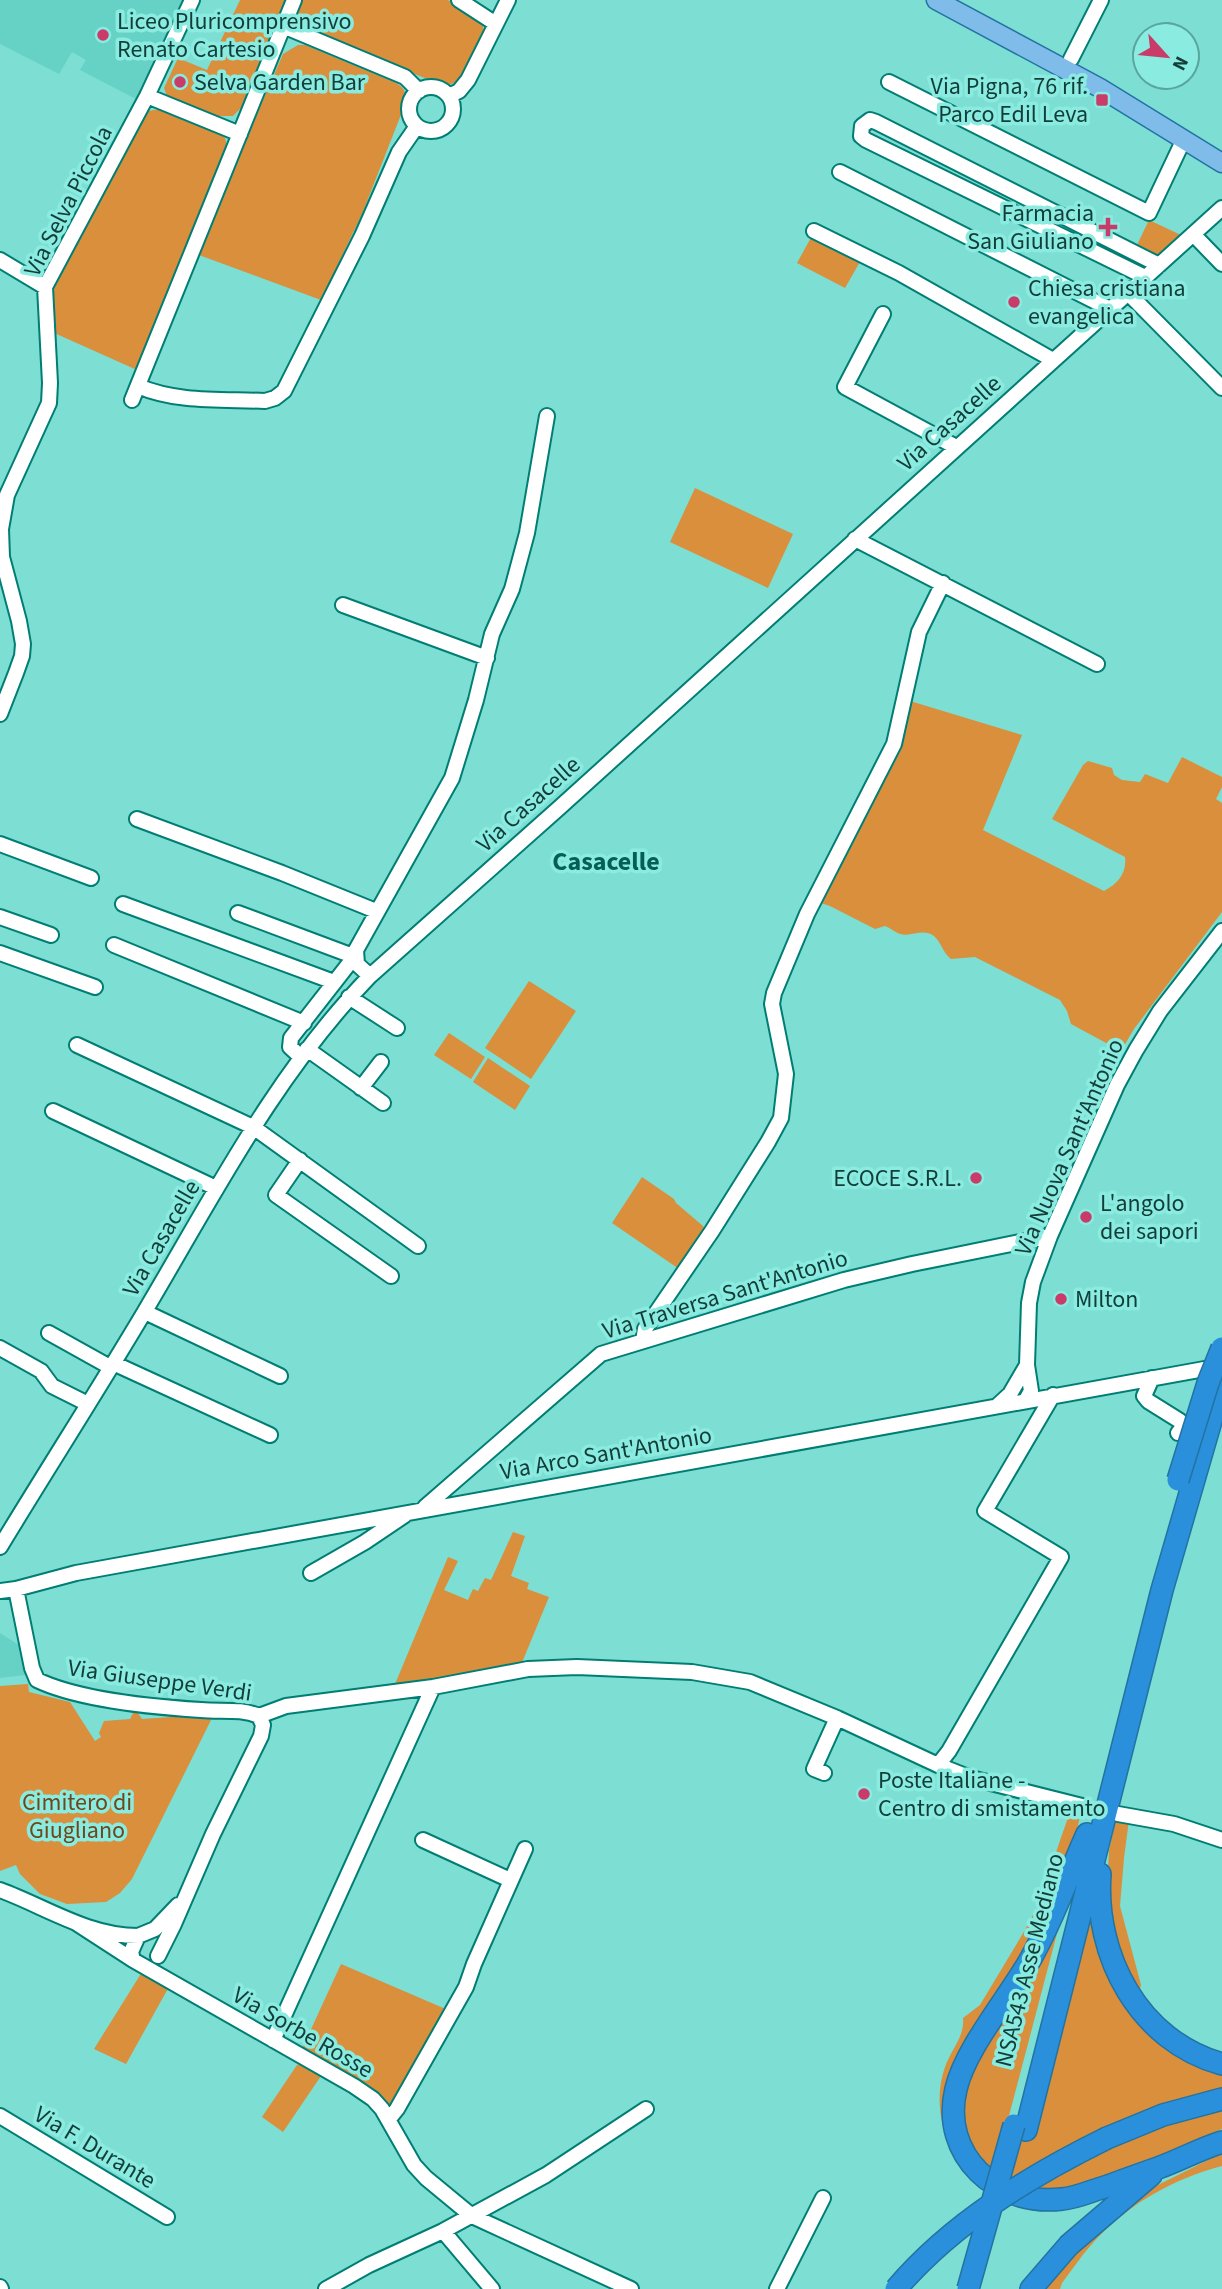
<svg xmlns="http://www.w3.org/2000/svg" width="1222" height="2289" viewBox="0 0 1222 2289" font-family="'Source Sans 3',sans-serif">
	<rect width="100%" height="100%" fill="#7dded3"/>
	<path fill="#66d2c6" d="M0,0H184L136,99L80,70L86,60L72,52L59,74L0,44Z
		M0,1633L22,1647L26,1675L0,1678Z"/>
	<path fill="#d98f3b" d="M240,0H286L241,108L233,116H215L167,96L164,88L178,58L207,70Z
		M302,0H448L482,22L484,32C475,51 469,82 445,86L314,34C298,22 294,20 302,0Z
		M298,45H305L394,82C404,87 406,91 406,102L362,214L321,300L199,255L244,144L283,54Z
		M161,109L218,130L225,138L228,150L137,370L52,332V288L148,111Z
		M1149,220L1181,235L1159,256L1137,245Z
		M813,234L861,260L845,288L797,263Z
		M695,488L793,534L768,588L670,542Z
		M910,701L1022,735L983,830L1104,891C1118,884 1127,873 1125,857L1052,819L1083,765L1088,761L1112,768L1114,775L1122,780L1140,782L1145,774L1168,783L1182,757L1222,777V787L1216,799L1222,803V912L1134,1029L1121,1051L1071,1024L1067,1011L1060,1000L975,957L951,959C943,953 941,942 934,936C923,928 912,937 900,934C895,932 890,928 885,926L875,929L830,906L818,902Z
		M529,981L576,1011L531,1079L485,1048Z
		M449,1033L485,1057L471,1079L434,1055Z
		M488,1058L530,1086L515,1110L473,1082Z
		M642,1177L674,1199L676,1203L703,1226L705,1231L682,1271L612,1223Z
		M513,1532L525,1536L511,1576L529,1583L527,1589L549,1597L521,1665L393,1689L448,1557L458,1561L444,1590L468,1600L473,1589L478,1591L485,1578L491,1580Z
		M28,1684L29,1692L70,1702L95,1741L101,1737L99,1733L104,1721L130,1719L135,1709L142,1719L214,1714L132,1879L120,1893L106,1902L67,1904L40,1894L20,1874L16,1865L0,1871V1686Z
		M1072,1806L1082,1808L1074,1842L1063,1876L949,2095L988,2186L986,2192C950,2164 929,2112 945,2067C951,2050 965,2036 963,2018L980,2005L1025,1930L1037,1907Z
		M1116,1818L1129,1820L1124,1858L1120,1906L1141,1985L1138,1996L1183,2040L1222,2057V2129L1086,2186L1040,2193L991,2176L967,2143L961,2105L964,2083L1060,1922L1005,2131L1034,2136L1092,1902L1123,1971L1106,1905L1109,1851Z
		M341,1964L448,2010L395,2102L388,2109L301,2051Z
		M142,1972L170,1985L126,2064L94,2049Z
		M303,2063L323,2073L283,2132L262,2117L297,2065Z
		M1222,2153V2166C1174,2178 1125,2206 1092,2244C1081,2256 1072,2270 1062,2283L1060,2289H1039L1096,2229L1156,2186Z"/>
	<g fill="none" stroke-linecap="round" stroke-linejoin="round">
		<path stroke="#68beb4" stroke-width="14" stroke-dasharray="14 7" stroke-linecap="butt" d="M1082,1806L1115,1813"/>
		<g stroke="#007e74" stroke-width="18">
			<path id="minor" d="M459,0L496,24
				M283,26L405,77L419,91
				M1071,59L1101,0
				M889,82L1149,213L1184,139
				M409 109a22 22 0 1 1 44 0a22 22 0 1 1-44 0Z
				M147,96L240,134
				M449,96L459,91L468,80L508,0
				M840,172L1110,309
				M814,231L899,273L1053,360
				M1193,234L1222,264
				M0,260L45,287
				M1145,277L866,140L861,136L862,126L870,120L876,122L1159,265
				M1128,293L1222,388
				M883,314L845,387L956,447
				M138,386C177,403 223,399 265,401L275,398L284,391L362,236L399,152L417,126
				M132,400L294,0
				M855,539L1097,664
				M343,605L487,658
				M0,714L16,673L22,656L23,644L19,621L2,557L1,529L7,495L49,403L50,383L45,287L147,96L192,0
				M137,819L282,873L376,911
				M0,844L91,878
				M123,904L334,982
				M238,913L353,956
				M0,917L51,935
				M114,945L304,1023
				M0,953L95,987
				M370,976L357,964L356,950L452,778L476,700L492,634L512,589L527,533L547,416
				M349,997L397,1028
				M77,1045L253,1127L418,1246
				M307,1049L383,1103
				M301,1057L290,1047L291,1038L355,956
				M361,1088L381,1062
				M53,1111L216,1188
				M300,1160L276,1195L391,1276
				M145,1312L280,1376
				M49,1333L110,1367
				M643,1341L645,1329L712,1231L768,1142L781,1118L786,1074L772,1004L774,993L807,914L894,744L919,632L943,583
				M0,1348L41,1371L52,1386L88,1404
				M113,1363L270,1435
				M1152,1378L1144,1396L1148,1401L1180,1421L1182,1428L1178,1433
				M1026,1400L1031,1391L1027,1365L1029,1303L1033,1282L1050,1236L1117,1085L1136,1050L1160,1011L1222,931
				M997,1406L1010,1394L1027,1365
				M425,1507L601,1354L844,1280L912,1264L1050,1236
				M0,1547C48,1468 98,1390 145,1311C214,1195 275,1074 370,976L559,808L1222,208
				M311,1573L365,1542L405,1515
				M16,1589L32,1668L37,1680C79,1700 153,1707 201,1710C220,1712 241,1708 259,1716L263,1725L261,1736L213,1834L174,1924L158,1956
				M0,1591L16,1589L76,1573L1221,1366
				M259,1716L286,1706L433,1687L528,1669L577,1667L692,1672L750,1682L837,1718L938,1765L949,1751L1061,1557L985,1511L1053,1395
				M938,1765L971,1778L1082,1806
				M824,1773L814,1769L837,1718
				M1118,1814L1174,1824L1222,1840
				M423,1840L510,1880
				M0,1890C46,1907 88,1936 138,1936
				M76,1923L133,1960L354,2086L373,2099L382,2109L414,2165L426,2178L472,2216L631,2289
				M133,1960L131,1952L138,1936L155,1929L178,1905
				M273,2040L433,1687
				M0,2116L167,2217
				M389,2119L397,2109L466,1987L474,1964L525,1849
				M443,2231L492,2289
				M0,2287L1,2289
				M326,2289L369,2265L443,2231L546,2175L646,2109
				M777,2289L823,2198"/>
		</g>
		<g stroke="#2273a2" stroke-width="21">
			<path id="major" d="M936,0L1100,88L1222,163"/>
		</g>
		<g stroke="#2273a2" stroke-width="24">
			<path id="highway" d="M1087,1834C1068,1876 1053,1920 1030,1960C1009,1997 965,2049 956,2089C940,2155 997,2207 1062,2199C1077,2198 1093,2190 1108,2186C1124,2180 1141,2174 1158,2168C1180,2160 1200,2149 1222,2142
				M1100,1874C1094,1956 1139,2041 1222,2064
				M1026,2130L1162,1590L1222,1383
				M1107,2138L1163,2115L1222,2099
				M1031,2289L1069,2245L1151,2175"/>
		</g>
		<use href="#minor" stroke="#fff" stroke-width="14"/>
		<use href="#major" stroke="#7fbce9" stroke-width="18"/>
		<use href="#highway" stroke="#2a90db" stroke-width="21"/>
		<g stroke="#2273a2" stroke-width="24" stroke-linecap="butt">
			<path id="highway-bridge" d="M1178,1480L1208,1383L1222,1348
				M896,2289C952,2223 1030,2176 1107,2138
				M968,2289L1014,2125"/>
		</g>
		<use href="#highway-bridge" stroke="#2a90db" stroke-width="21"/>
	</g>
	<g fill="#c93c69" stroke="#8aebe0" stroke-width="2.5">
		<circle cx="103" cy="35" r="7"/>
		<circle cx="180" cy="82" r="7"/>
		<rect x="1095" y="93" width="14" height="14" rx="3.5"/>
		<path d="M1104.5 216.5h7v7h7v7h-7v7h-7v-7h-7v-7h7z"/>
		<circle cx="1014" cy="302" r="7"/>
		<circle cx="976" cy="1178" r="7"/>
		<circle cx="1086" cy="1217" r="7"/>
		<circle cx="1061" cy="1299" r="7"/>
		<circle cx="864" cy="1794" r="7"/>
	</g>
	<g text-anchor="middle" stroke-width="7" stroke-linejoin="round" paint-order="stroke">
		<g font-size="24" fill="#123d38" stroke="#8aebe0" text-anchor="start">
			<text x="117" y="29">Liceo Pluricomprensivo<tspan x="117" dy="28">Renato Cartesio</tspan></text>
			<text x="194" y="90">Selva Garden Bar</text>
			<text x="1088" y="94" text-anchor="end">Via Pigna, 76 rif.<tspan x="1088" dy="28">Parco Edil Leva</tspan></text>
			<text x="1094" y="221" text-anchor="end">Farmacia<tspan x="1094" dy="28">San Giuliano</tspan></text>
			<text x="1028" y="296">Chiesa cristiana<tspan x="1028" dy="28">evangelica</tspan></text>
			<text x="962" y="1186" text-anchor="end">ECOCE S.R.L.</text>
			<text x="1100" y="1211">L'angolo<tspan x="1100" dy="28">dei sapori</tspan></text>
			<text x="1075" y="1307">Milton</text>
			<text x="878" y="1788">Poste Italiane -<tspan x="878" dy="28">Centro di smistamento</tspan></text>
		</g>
		<g font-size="24" fill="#123d38" stroke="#8aebe0">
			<text transform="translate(68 201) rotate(-63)" y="8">Via Selva Piccola</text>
			<text transform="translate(949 423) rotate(-42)" y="8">Via Casacelle</text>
			<text transform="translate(528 804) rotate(-42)" y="8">Via Casacelle</text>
			<text transform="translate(1069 1147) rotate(-66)" y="8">Via Nuova Sant'Antonio</text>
			<text transform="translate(161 1238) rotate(-60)" y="8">Via Casacelle</text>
			<text transform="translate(725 1294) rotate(-17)" y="8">Via Traversa Sant'Antonio</text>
			<text transform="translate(606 1453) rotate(-10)" y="8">Via Arco Sant'Antonio</text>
			<text transform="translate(160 1680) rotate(8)" y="8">Via Giuseppe Verdi</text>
			<text transform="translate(1029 1960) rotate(-76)" y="8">NSA543 Asse Mediano</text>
			<text transform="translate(303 2032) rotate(30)" y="8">Via Sorbe Rosse</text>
			<text transform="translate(95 2147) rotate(31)" y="8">Via F. Durante</text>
		</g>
		<g font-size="24" fill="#6e471c" stroke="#8aebe0">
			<text x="77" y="1810">Cimitero di<tspan x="77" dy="28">Giugliano</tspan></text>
		</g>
		<g font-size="26" font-weight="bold" fill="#055f57" stroke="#8aebe0">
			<text x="606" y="870">Casacelle</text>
		</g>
	</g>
	<g transform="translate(1166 56) rotate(117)"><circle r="33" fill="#8aebe0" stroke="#5aa59d" stroke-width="2"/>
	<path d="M0-5L12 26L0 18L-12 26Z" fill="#c93c69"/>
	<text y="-10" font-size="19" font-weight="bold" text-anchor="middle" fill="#123d38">N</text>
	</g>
</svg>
